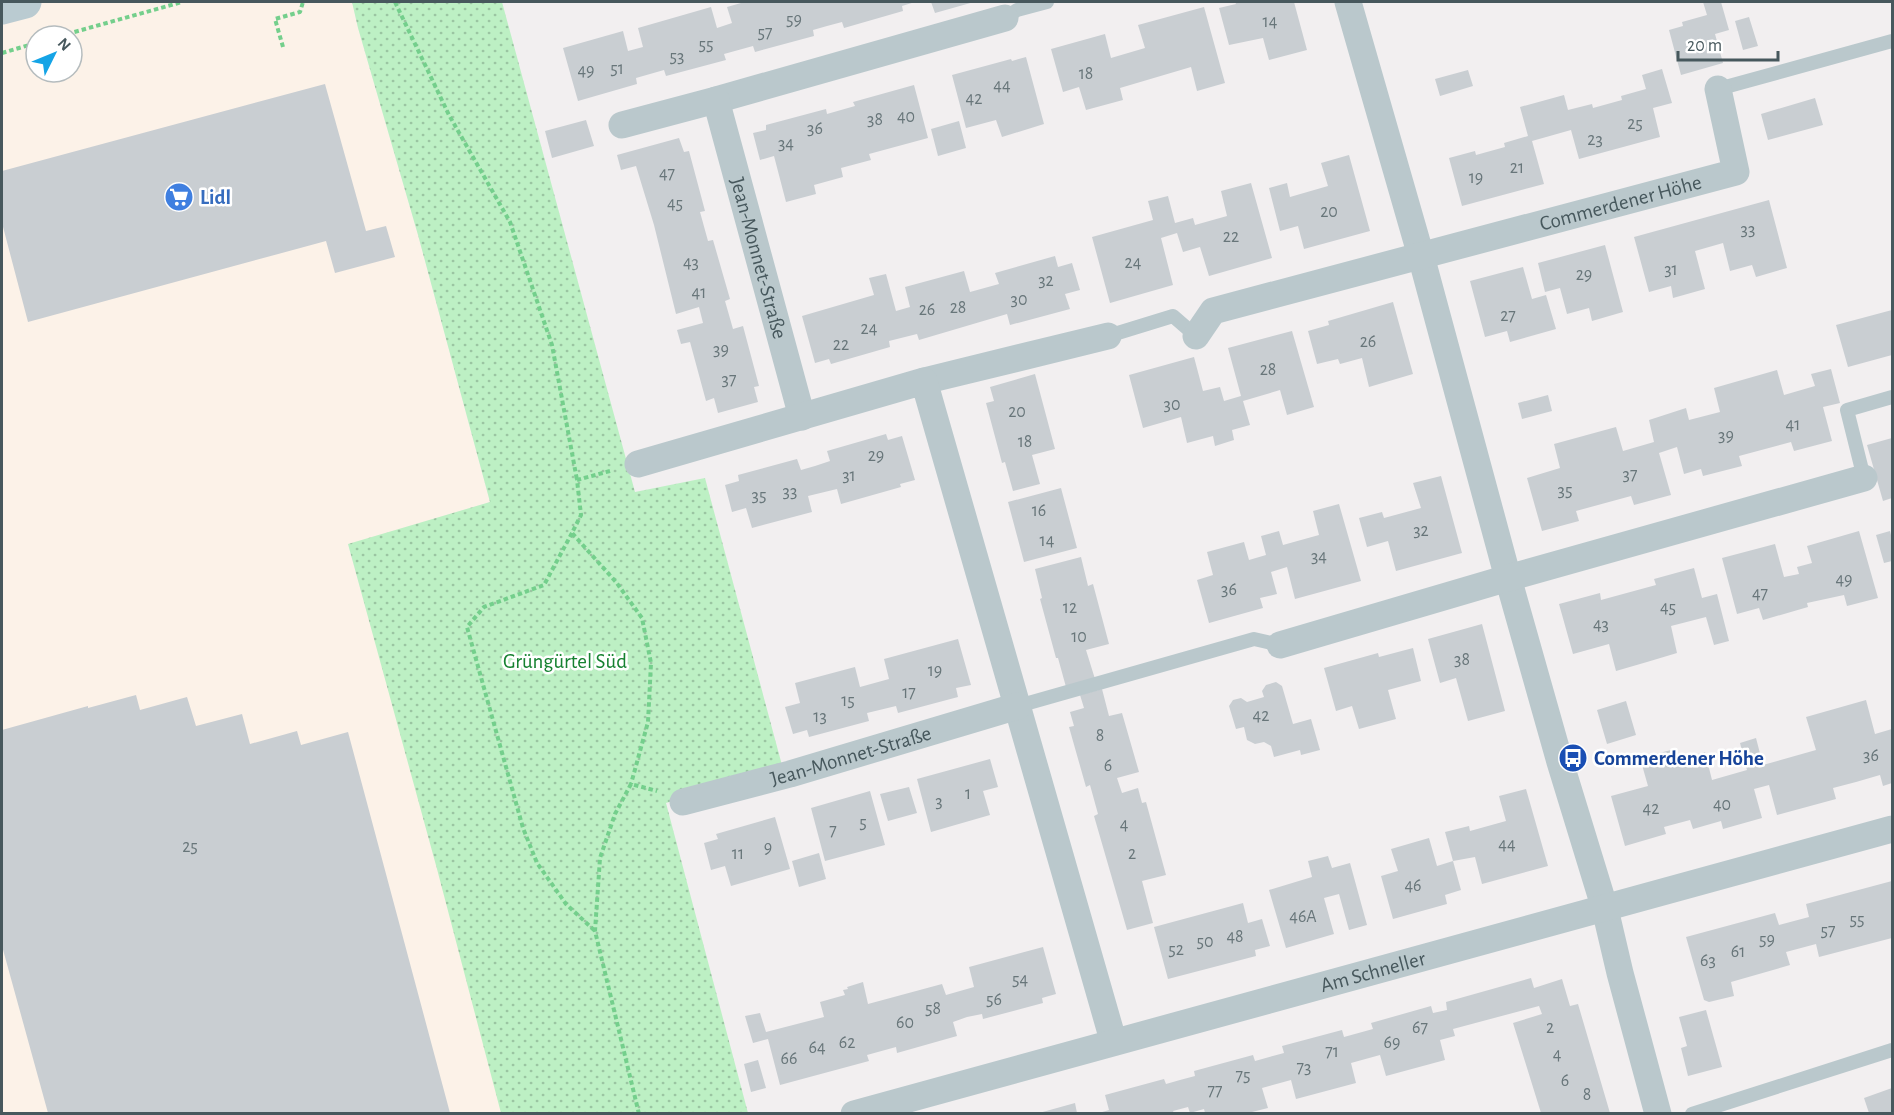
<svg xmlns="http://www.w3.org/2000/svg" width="1894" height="1115" viewBox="0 0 1894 1115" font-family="'Alegreya Sans',sans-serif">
	<defs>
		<pattern id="green-dots" width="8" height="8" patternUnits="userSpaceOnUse" patternTransform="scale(1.5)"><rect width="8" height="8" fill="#bdf0c4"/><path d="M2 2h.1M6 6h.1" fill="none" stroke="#9bc5a2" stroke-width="1.8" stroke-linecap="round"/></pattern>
	</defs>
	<rect width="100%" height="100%" fill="#f2eff0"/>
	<path fill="#fcf2e8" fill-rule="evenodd" d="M2,2H352L358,28L418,235L490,502L348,545L509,1113L2,1114ZM36,36H72V72H36Z"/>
	<path fill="url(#green-dots)" d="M352,2H502L635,492L705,478L783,769L666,803L748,1113H501L437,869L348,544L490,502L418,235L358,28Z"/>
	<path fill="#c9ced2" d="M741,2H915L902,6L903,11L844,28L842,22L827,26L813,30L814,36L755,52L753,46L724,54L726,60L666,76L664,70L636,78L637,84L578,101L563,48L623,31L628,51L643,47L638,28L711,7L717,28L732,23L727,7L741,3Z
		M931,2H974L935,13Z
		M1235,2H1294L1307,50L1269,60L1263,38L1229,45L1219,8L1236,4Z
		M1703,2H1721L1729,30L1715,34L1723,63L1681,75L1669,30L1683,26L1682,22L1707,15Z
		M1204,7L1225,83L1197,91L1191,67L1120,88L1123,100L1086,110L1079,87L1063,92L1051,49L1105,34L1111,58L1145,48L1138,25Z
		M1749,17L1758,46L1743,50L1735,21Z
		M1026,57L1044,124L1002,137L996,120L966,128L952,75L1011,59L1012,61Z
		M1662,69L1672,103L1653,108L1660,137L1579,159L1571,130L1532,141L1544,184L1462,206L1449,158L1475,151L1476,155L1505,147L1504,143L1528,136L1520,107L1564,95L1568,110L1592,104L1593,108L1622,100L1621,96L1646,89L1642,75Z
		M1468,70L1473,86L1440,96L1435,79Z
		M325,84L366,231L386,226L395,257L335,273L326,241L28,322L2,223V171Z
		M914,85L928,138L869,154L871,160L841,168L843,177L814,185L816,194L786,202L774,156L760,160L753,133L766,130V125L826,109L827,114L855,106L853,102Z
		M1815,98L1823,125L1768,140L1761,114Z
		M586,120L594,146L552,158L545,131Z
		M959,121L966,148L938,156L931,129Z
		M679,138L684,152L689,151L705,211L700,212L708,241L713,240L730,299L725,301L733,329L743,326L759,386L754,387L758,402L718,413L714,398L706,401L690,342L681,344L677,330L703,323L699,307L676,314L654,225L636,166L621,170L617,155Z
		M1349,155L1370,231L1304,249L1298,226L1280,231L1269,188L1287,183L1290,197L1328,186L1321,163Z
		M1251,183L1272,258L1209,276L1200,247L1183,252L1177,233L1161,238L1173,285L1110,303L1092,237L1153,220L1148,201L1168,196L1175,223L1193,218L1195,225L1227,216L1221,191Z
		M1769,200L1787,268L1756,277L1752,265L1730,271L1723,243L1695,251L1705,289L1673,298L1671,286L1649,292L1634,237Z
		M1605,245L1623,312L1592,321L1589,308L1567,314L1560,288L1545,292L1538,263Z
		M1055,256L1058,267L1072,263L1080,290L1065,294L1070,309L1010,325L1007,314L919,340L917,334L889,341L890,347L831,364L829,359L815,363L802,316L874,295L869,278L886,274L896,311L910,307L905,287L964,271L970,292L999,284L995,273Z
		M1523,267L1532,299L1546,295L1556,329L1510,342L1507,331L1485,337L1470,281Z
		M1393,302L1413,374L1369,387L1362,358L1340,364L1338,359L1317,364L1308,331L1329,325L1328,321Z
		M1892,310V355L1848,367L1836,325Z
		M1292,331L1314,407L1287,415L1280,390L1243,401L1250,425L1232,430L1234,440L1215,446L1213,436L1187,443L1181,417L1143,428L1129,375L1194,357L1203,391L1220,387L1224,401L1241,396L1228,348Z
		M1831,369L1840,403L1823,407L1832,441L1794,451L1791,442L1739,456L1742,466L1703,476L1701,469L1684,474L1677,447L1659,453L1671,495L1634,505L1631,496L1576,511L1579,521L1542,531L1527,478L1560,468L1554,444L1616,427L1623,451L1654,442L1649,420L1686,408L1689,420L1720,412L1714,388L1777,370L1784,395L1815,386L1811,374Z
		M1035,374L1055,449L1032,455L1040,484L1013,491L1005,462L1002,463L986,403L994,401L990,387Z
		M1548,395L1552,411L1522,419L1518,403Z
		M886,434L888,440L902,436L915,480L900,484L901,487L841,504L837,489L808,496L812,512L752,528L746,508L732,512L725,485L739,481L738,475L797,459L801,470L815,466L830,461L827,451Z
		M1892,438V498L1883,501L1867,445Z
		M1441,476L1462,553L1396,571L1388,541L1367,547L1359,518L1382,512L1384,518L1421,508L1413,483Z
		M1061,488L1077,548L1024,562L1008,502Z
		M1339,504L1361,581L1295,599L1287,567L1271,572L1277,594L1260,598L1263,608L1209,623L1197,580L1213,575L1207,552L1244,542L1249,560L1266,555L1261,536L1279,531L1283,545L1319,535L1313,511Z
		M1859,531L1878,598L1847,606L1844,595L1807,603L1808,607L1763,620L1759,608L1737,614L1722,558L1775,544L1784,577L1799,574L1797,567L1812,563L1807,546Z
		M1890,531L1892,539V561L1884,563L1876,535Z
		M1081,557L1088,586L1093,584L1109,644L1086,650L1095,679L1066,687L1058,658H1056L1040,599L1042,598L1035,569Z
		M1694,568L1702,598L1717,594L1729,641L1714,645L1706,617L1671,626L1677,653L1647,662L1616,671L1609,644L1573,654L1559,604L1600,593L1601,600L1656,585L1654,579Z
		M1482,624L1505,711L1468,721L1456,678L1440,683L1428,639Z
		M958,639L971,685L956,688L958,697L898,713L896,706L867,713L869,721L809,737L807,730L793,734L785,707L800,703L795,683L855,667L860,687L889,679L884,659Z
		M1413,648L1421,681L1388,690L1396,719L1359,729L1352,706L1336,711L1324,668L1378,653L1379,657Z
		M1276,682L1282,686L1293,724L1311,719L1320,750L1301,755L1300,750L1274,757L1271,746L1264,742L1255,744L1247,740L1244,727L1236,729L1229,706L1233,700L1241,698L1247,702L1264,697L1262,691L1266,685Z
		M1102,689L1109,716L1122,713L1139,772L1117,778L1122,793L1138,788L1142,803L1146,802L1166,875L1142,881L1153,923L1127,930L1094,816L1098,814L1090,785L1086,787L1069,727L1074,726L1070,712L1084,708L1080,695Z
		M136,695L140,710L187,697L196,726L242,714L250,744L297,731L301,745L348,732L450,1113H48L2,946V730L88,706V708Z
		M1866,700L1875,734L1892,729V783L1883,786L1880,775L1856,782L1833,788L1836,799L1777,815L1769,785L1754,789L1762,818L1723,829L1721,821L1693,829L1690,820L1664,827L1666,834L1625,846L1611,796L1648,786L1640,758L1671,750L1674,761L1705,752L1712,780L1747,770L1740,743L1756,738L1763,765L1816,750L1806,717Z
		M1626,701L1636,735L1607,744L1597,710Z
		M990,759L998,787L983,791L990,815L931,832L917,779Z
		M909,787L917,813L888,821L880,794Z
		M1526,789L1548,866L1482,884L1475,857L1453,861L1461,890L1445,895L1447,904L1393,919L1381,876L1398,871L1391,849L1429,838L1437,866L1453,861L1445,832L1469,826L1470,831L1506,821L1499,796Z
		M870,791L885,845L825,861L811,808Z
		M775,817L790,869L731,886L725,866L711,870L704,843L718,839L716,834Z
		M819,853L826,879L799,887L792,861Z
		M1328,856L1332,868L1350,863L1367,925L1349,930L1339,894L1324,898L1334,934L1286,948L1269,890L1312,877L1308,861Z
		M1892,881V938L1819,957L1816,944L1786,952L1790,965L1731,982L1734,996L1709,1002L1704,1000L1686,937L1775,913L1779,925L1809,917L1806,904Z
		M1243,903L1248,923L1262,919L1270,946L1255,950L1256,956L1168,979L1154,927Z
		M1043,947L1056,994L1042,998L1043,1003L983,1019L982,1014L967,1017L953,1022L957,1036L897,1053L896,1047L867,1055L869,1061L780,1085L768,1039L753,1043L745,1016L760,1013L766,1032L824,1017L820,1002L845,995L843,990L848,989L847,987L863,982L868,1004L942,984L946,995L974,987L969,967Z
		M1531,978L1534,988L1562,979L1570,1006L1578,1004L1610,1113H1541L1513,1023L1542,1014L1539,1006L1453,1029L1455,1036L1440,1040L1445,1060L1386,1076L1380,1055L1351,1063L1356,1083L1296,1099L1291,1080L1262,1088L1268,1108L1248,1113H1205L1204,1109L1190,1113L1188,1107L1173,1111L1174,1113H1099L1109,1110L1105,1095L1164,1079L1166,1084L1180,1080L1195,1076L1194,1071L1253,1055L1255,1061L1284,1053L1282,1046L1342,1030L1344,1037L1373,1029L1371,1023L1431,1006L1433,1013L1447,1010L1446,1002Z
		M1706,1010L1722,1067L1688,1076L1681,1048L1687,1046L1679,1017Z
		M758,1060L766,1088L751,1092L744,1064Z
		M1892,1088V1113H1869L1864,1098Z
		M1075,1103L1077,1113H1039Z"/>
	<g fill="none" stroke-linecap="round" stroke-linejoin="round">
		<path stroke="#74cf8c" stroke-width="4" stroke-dasharray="4.5 3" stroke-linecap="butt" d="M395,2L449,115L510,222L552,345L577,480
			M60,36L182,2
			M283,47L275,19L300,12L303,2
			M2,53L36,43
			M610,471L577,480L581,515L572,533L616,582L642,618L651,663L648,722L631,784
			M572,533L544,585L484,607L467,627L523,828L537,863L566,904L595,931
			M639,1114L595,931L600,858L615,814L631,784L657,791"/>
		<path stroke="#bac8cc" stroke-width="14" d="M1005,18L1017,10L1047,2
			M1718,89L1892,41
			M1108,336L1173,316L1196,336
			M1864,478L1847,410L1892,397
			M1018,706L1254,639L1280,645
			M1692,1114L1892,1050"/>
		<g stroke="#bac8cc" stroke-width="27">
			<path d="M1348,2L1421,256L1508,578L1560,762L1605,909L1620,973L1658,1114"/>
			<path d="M716,100L1005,18"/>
			<path id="s1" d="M622,125L716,100L802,417"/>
			<path id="s2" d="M1196,336L1213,311L1736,172L1718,89"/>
			<path d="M924,381L1108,336"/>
			<path d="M638,464L924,381L1113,1040"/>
			<path d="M1280,645L1508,578L1864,478"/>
			<path id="s3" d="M683,802L790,774L1018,706"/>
			<path id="s4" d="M854,1114C1199,1016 1547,927 1892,829"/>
		</g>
		<path stroke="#bacbd1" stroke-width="33" d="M2,8L25,2"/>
	</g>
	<defs>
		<g id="supermarket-disc" transform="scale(1.5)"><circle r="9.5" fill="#3f7fe0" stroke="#fff"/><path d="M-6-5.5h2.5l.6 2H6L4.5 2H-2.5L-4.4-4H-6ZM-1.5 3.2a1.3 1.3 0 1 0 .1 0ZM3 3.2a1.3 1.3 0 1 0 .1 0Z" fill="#fff"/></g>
		<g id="bus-disc" transform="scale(1.5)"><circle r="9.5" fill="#1a4fb4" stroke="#fff"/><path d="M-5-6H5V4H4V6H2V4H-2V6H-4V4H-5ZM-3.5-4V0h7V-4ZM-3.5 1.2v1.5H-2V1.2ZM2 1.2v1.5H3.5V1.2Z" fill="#fff"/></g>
	</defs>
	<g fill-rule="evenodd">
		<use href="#supermarket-disc" x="179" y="197"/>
		<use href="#bus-disc" x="1573" y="758"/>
	</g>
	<g text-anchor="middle" stroke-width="5" stroke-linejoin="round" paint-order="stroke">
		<g font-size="18" fill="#68767a">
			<text x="794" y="25">59</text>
			<text x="1270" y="27">14</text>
			<text x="765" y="38">57</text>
			<text x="706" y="50">55</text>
			<text x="677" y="62">53</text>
			<text x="617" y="74">51</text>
			<text x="586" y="76">49</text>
			<text x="1086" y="79">18</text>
			<text x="1002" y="91">44</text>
			<text x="974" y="104">42</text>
			<text x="906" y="122">40</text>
			<text x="875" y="125">38</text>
			<text x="1635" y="129">25</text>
			<text x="815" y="134">36</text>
			<text x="1595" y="145">23</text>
			<text x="786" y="149">34</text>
			<text x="1517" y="173">21</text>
			<text x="667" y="179">47</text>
			<text x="1476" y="183">19</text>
			<text x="675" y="209">45</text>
			<text x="1329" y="217">20</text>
			<text x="1748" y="235">33</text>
			<text x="1231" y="242">22</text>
			<text x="691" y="268">43</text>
			<text x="1133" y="268">24</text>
			<text x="1671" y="275">31</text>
			<text x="1584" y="280">29</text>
			<text x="1046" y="286">32</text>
			<text x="699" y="298">41</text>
			<text x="1019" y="305">30</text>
			<text x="958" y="313">28</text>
			<text x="927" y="315">26</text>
			<text x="1508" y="321">27</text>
			<text x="869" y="334">24</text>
			<text x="1368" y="347">26</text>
			<text x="841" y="350">22</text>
			<text x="721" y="355">39</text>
			<text x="1268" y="375">28</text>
			<text x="729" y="385">37</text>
			<text x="1172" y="410">30</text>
			<text x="1017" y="417">20</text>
			<text x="1793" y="430">41</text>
			<text x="1726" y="441">39</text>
			<text x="1025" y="447">18</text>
			<text x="876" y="461">29</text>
			<text x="1630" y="480">37</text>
			<text x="849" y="481">31</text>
			<text x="1565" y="496">35</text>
			<text x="790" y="497">33</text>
			<text x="759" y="501">35</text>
			<text x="1039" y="516">16</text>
			<text x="1421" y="536">32</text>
			<text x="1047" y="546">14</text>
			<text x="1319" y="562">34</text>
			<text x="1844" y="585">49</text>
			<text x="1229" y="595">36</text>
			<text x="1760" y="599">47</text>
			<text x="1070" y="613">12</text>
			<text x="1668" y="613">45</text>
			<text x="1601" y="630">43</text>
			<text x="1079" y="642">10</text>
			<text x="1462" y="665">38</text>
			<text x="935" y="676">19</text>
			<text x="909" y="698">17</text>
			<text x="848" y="706">15</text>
			<text x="1261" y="721">42</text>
			<text x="820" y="722">13</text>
			<text x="1100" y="741">8</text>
			<text x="1871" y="761">36</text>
			<text x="1108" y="771">6</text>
			<text x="968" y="799">1</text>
			<text x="939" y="807">3</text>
			<text x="1722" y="810">40</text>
			<text x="1651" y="814">42</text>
			<text x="863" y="828">5</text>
			<text x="1124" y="830">4</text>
			<text x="833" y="836">7</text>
			<text x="1507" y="850">44</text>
			<text x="190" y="852">25</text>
			<text x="768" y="853">9</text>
			<text x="738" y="859">11</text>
			<text x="1132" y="859">2</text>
			<text x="1413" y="891">46</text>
			<text x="1303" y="922">46A</text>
			<text x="1857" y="925">55</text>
			<text x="1828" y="936">57</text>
			<text x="1235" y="942">48</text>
			<text x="1767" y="945">59</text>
			<text x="1205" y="947">50</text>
			<text x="1176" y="955">52</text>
			<text x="1738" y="957">61</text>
			<text x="1708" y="966">63</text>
			<text x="1020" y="985">54</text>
			<text x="994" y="1005">56</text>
			<text x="933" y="1014">58</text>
			<text x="905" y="1028">60</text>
			<text x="1420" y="1033">67</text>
			<text x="1550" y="1033">2</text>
			<text x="847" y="1048">62</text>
			<text x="1392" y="1048">69</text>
			<text x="817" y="1053">64</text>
			<text x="1332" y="1057">71</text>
			<text x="1557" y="1060">4</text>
			<text x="789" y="1064">66</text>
			<text x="1304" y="1073">73</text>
			<text x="1243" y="1081">75</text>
			<text x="1565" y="1086">6</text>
			<text x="1215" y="1096">77</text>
			<text x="1587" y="1100">8</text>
		</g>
		<g font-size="21" font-weight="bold" fill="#366cbe" stroke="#fff" text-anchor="start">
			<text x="200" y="204">Lidl</text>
		</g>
		<g font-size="21" fill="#47585d" stroke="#fff">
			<text dy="7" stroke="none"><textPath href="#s2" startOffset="452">Commerdener Höhe</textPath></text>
			<text dy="7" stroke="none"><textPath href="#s1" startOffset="261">Jean-Monnet-Straße</textPath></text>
			<text dy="7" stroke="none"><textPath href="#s3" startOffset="174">Jean-Monnet-Straße</textPath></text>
			<text dy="7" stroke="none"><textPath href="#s4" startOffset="538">Am Schneller</textPath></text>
		</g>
		<g font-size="21" fill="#158130" stroke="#fff">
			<text x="565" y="668">Grüngürtel Süd</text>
		</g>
		<g font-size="21" font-weight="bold" fill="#164399" stroke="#fff" text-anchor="start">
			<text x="1594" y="765">Commerdener Höhe</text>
		</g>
	</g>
	<rect width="1894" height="1115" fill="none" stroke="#47585d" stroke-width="6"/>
	<g transform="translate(54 54) rotate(47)"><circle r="28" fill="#ffffff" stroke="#b5bcbe" stroke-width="1.5"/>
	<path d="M0-4.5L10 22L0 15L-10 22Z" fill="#15a4e6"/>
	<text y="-9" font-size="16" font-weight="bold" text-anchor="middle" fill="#47585d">N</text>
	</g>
	<path d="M1678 51v9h100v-9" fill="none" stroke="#47585d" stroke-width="3"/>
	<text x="1687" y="51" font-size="18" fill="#47585d" stroke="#ffffff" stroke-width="4.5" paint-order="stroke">20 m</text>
</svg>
